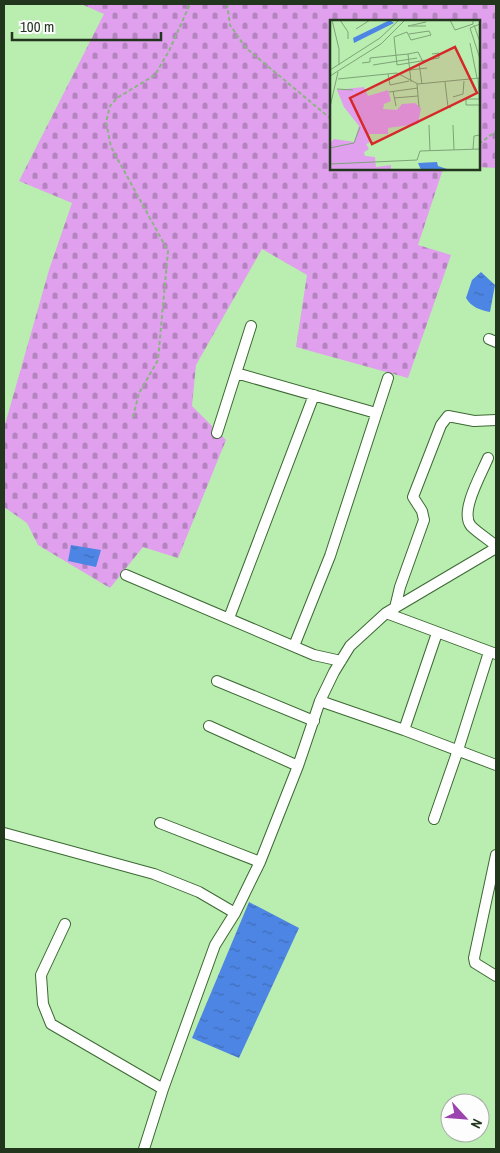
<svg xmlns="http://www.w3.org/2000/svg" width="500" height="1153" viewBox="0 0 500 1153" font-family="'Archivo Narrow',sans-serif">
	<defs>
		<pattern id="cemetery-stones" width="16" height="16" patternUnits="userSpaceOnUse" patternTransform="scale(1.25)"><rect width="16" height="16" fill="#e0a0ee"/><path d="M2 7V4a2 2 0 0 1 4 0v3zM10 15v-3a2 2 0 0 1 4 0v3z" fill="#b583c0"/></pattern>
		<pattern id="water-ripples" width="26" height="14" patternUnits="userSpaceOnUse" patternTransform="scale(1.25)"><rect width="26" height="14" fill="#4d85e4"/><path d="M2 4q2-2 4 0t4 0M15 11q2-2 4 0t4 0" fill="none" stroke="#406eb8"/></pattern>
	</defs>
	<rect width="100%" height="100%" fill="#baedb0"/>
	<path fill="url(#cemetery-stones)" d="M81,4H496V168L479,167V21H331V169H443L418,245L451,255L408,378L296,347L307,275L262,249L196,365L192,406L226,440L178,558L143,547L110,588L38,545L27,523L4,507V428L49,270L72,203L19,181L104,14Z"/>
	<path fill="url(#water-ripples)" d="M481,272L495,285L490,312C480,310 471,307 466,298L472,280Z
		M71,545L101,550L96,567L68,561Z
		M249,902L299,928L239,1058L192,1038Z"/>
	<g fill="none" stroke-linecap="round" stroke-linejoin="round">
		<g stroke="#3c6933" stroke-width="12">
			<path id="minor" d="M489,339L496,342
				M236,373L376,413
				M217,433L251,326
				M488,458C482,473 459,512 471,526C478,533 488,539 496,546
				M126,575L314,655L341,661
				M395,608L400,587L424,520L422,511L413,497L441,425L448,416L474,421L496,420
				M386,613L496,654
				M229,618L314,395
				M294,646L330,556L388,378
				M217,681L314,721
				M320,701L404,730L496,765
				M209,726L298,766
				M404,730L437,633
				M434,819L458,750L489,652
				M160,823L260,862
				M4,833L154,874L199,892L235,913
				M496,855L474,958L475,963L496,976
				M65,924L41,975L43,1004L51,1024L163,1089
				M144,1149L163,1089L215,945L235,913L260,862L298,766L320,701L334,672L350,646L386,613L496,548"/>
		</g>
		<path stroke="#8bb483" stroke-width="2" stroke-dasharray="4 2.5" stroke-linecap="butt" d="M227,4L230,25L246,48L331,119
			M479,144L496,131
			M133,417L139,393L158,360L168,251L111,147L106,122L110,106L117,98L155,75L169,51L190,4"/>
		<use href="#minor" stroke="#fff" stroke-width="10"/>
	</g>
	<g transform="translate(330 20)">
		<rect width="150" height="150" fill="#baedb0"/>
		<path d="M34,67L38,76L58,70L61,81L54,84L53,89L67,90L72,84L85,83L91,88L88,104L58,108V114H39V123L36,124L39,129L34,132L35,136L45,137L46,147L61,145V150H0V123L4,119L24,122L29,106L14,87L7,70Z" fill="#e0a0ee"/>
		<path d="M60,0L64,3L24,23L23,18ZM107,142L108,146L120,150H91L88,143Z" fill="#4d85e4"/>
		<path fill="none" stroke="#7da476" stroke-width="1" d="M2,0L9,29V45M10,0L18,12V19M120,0L125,10L143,4V0M96,2L78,6H96M150,4L140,8L150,39M144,5L150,22M26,9L40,0M79,14L99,11L101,15L81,20L77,12L64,17L67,45L109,38V33L102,34M140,23L147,58M78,34L88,32L93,42M32,43L40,42V38L78,34L81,62M89,43L92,64M43,45L87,38M0,50L50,18L69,0M80,50L97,48M58,54L60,65L79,61M0,56L51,24L75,0M148,58L150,89M8,59L67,53L88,64L150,58M115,62L118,87L121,88M87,64L89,87M7,69L23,70M63,71L66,86M59,72L88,68M123,77L133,74L134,61M64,78L88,76M149,79H136V85H150M0,87L8,52M99,105L100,131M123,105L124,130M0,128L24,123L30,107M143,129L144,116L150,115M0,144L87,140L90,131L150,129"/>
		<path fill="#d62828" fill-opacity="0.15" stroke="#d62828" stroke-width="2.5" d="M125,27L147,73L42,124L20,78Z"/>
		<rect width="150" height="150" fill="none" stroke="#22361e" stroke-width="2.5"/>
	</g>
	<rect width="500" height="1153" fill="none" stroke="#22361e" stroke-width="10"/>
	<g transform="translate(465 1118) rotate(116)"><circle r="24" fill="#fdfdfd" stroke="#a5ada4"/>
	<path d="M0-4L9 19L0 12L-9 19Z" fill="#9c43af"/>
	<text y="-8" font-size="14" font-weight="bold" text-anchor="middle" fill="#22361e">N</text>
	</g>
	<path d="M12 32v8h149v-8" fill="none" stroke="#22361e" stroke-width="2.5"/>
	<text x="20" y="32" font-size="15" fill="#22361e" stroke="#fdfdfd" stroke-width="4" paint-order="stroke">100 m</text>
</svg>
